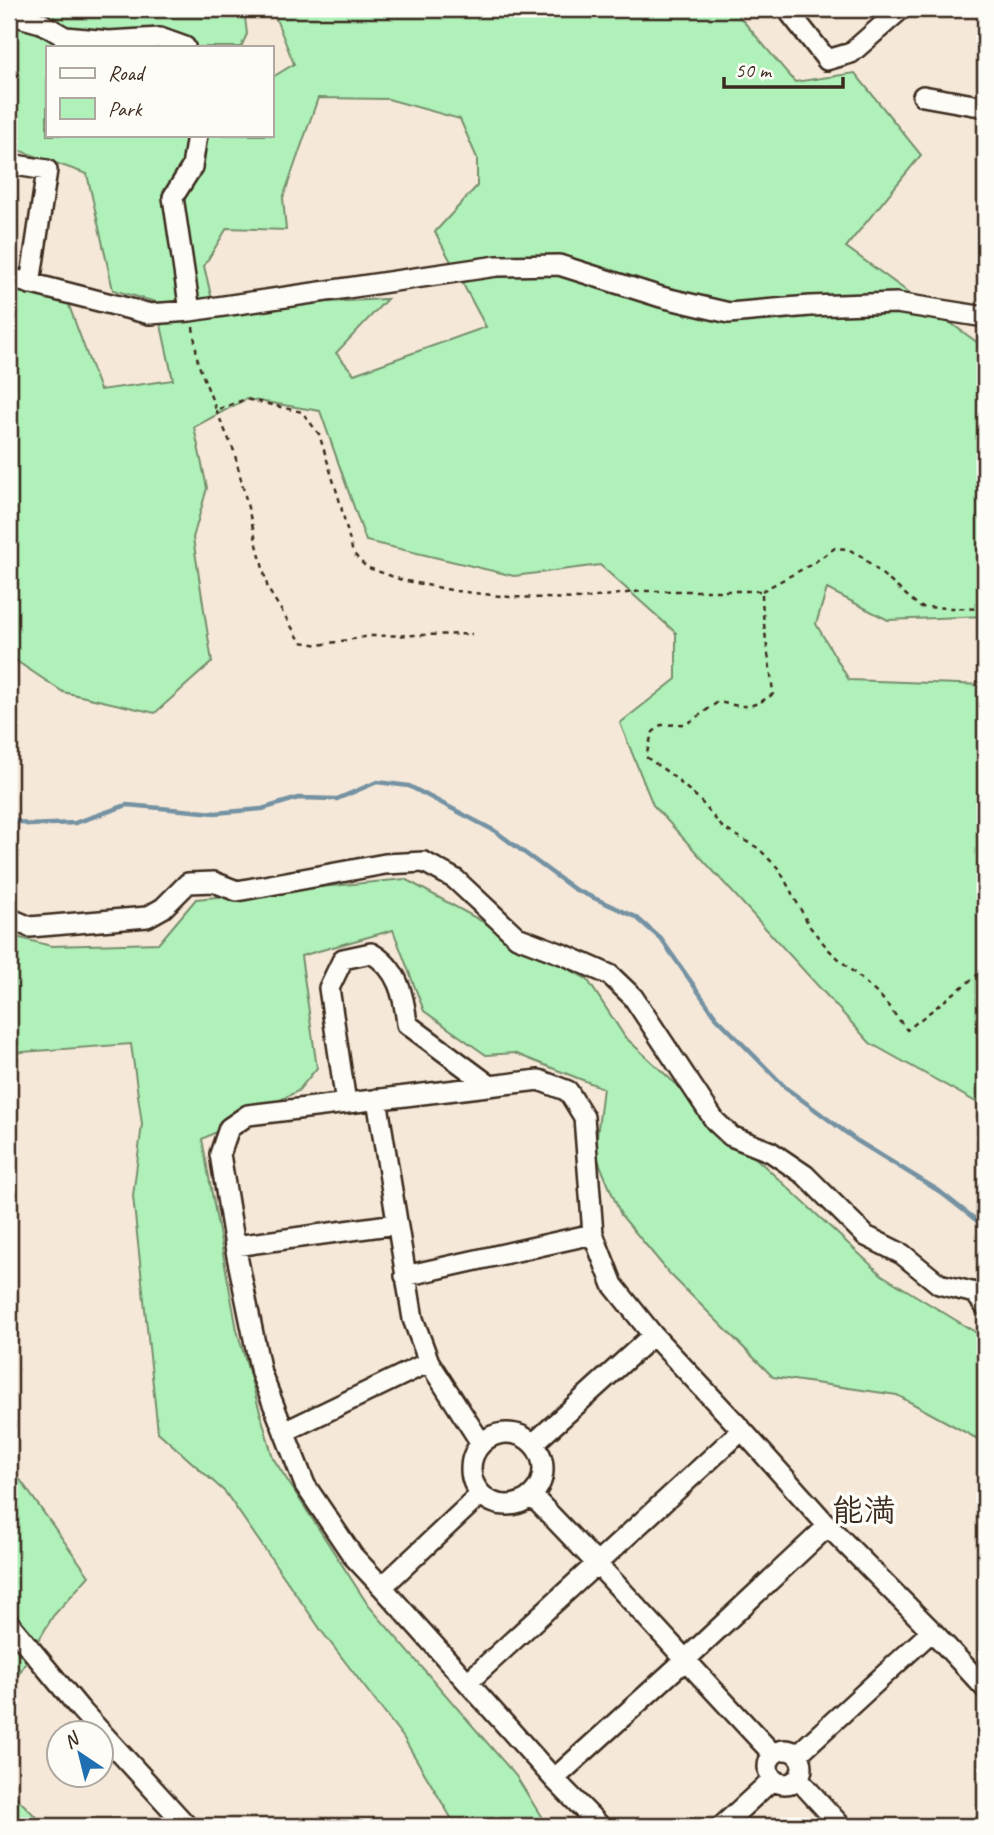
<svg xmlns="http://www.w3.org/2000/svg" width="994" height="1835" viewBox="0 0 994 1835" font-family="Caveat,'Klee One',sans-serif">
	<rect width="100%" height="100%" fill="#f5e8d8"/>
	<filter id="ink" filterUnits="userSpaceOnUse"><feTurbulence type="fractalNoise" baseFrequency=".0143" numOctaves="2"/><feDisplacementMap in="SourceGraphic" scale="14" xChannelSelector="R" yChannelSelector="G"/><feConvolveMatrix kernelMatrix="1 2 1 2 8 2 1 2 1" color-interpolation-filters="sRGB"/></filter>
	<g filter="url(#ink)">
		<path fill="#aff1b9" stroke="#758e6c" stroke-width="2" fill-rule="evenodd" d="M9,9H244L247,34L241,47H47V135H271V78L294,64L272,9H733L795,82L855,73L921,155L846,247L985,348V616L888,620L827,589L816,624L849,680L985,685V1107L870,1043L653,805L620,723L676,679V633L600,565L514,576L366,541L320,411L246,399L194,427L207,488L193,538L212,662L155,713L63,692L9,656V275L60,281L100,390L173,380L156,302L113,290L87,174L21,151L9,148ZM318,98L388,99L460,119L477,158V186L435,232L486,327L354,374L336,353L387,299L214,308L204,266L227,228L286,230L283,198Z
			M405,879L587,979L625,1037L882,1275L985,1338V1443L897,1395L773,1377L670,1274L621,1215L595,1153L603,1088L514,1053L486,1055L424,1011L393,930L301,956L317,1068L298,1091L202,1139L237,1330L273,1458L368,1605L516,1776L547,1826H456L403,1737L323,1633L225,1492L158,1432L133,1196L142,1124L131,1044L9,1053V935L51,946L159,943L196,899Z
			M9,1470L21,1481L89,1576L53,1616L20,1672L9,1680Z
			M9,1790L45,1826H9Z"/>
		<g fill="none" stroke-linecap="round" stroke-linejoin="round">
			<path stroke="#7492a3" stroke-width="4.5" d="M9,818L29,825L75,823L127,805L215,813L262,809L298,798L337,799L377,782L409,786L495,831L574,889L636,917L661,939L716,1017L786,1088L856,1140L939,1191L985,1227"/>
			<g stroke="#3b2a1e" stroke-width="24">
				<path id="minor" d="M14,9L16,16L41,23L65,37L109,41L160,38L185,47
					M787,9L827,60L851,53L901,9
					M923,96L985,107
					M9,164L47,170L30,284
					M9,278L150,314L190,311L497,266L559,265L661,297L729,313L810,306L896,303L985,317
					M190,311L173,197L192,167L197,135
					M9,918L30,927L147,917L163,908L188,883L214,882L237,891L385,864L424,862L455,879L517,937L567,956L610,975L633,997L715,1121L731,1136L771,1152L805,1175L866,1236L902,1254L939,1284L975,1293L985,1306
					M377,1099L413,1319L429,1362L481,1443
					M346,1103L329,988L343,959L371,953C398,968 404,996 407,1024L489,1085
					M235,1246L396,1224
					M405,1276L593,1234
					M284,1432L429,1362
					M471 1469a36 36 0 1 1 72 0a36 36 0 1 1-72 0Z
					M533,1444L653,1335
					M480,1495L382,1587L353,1556L305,1485L261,1373L235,1246L220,1154L229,1128L248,1115L539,1080L568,1091L584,1117L593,1234L613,1285L653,1335L742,1430L828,1526L932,1631L985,1688
					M532,1496C615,1580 692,1669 773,1754
					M382,1587L554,1779L600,1826
					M9,1623L80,1709L187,1826
					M468,1682L742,1430
					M768 1767a17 17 0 1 1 34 0a17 17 0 1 1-34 0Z
					M798,1754L932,1631
					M554,1779L684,1661L828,1526
					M798,1779L841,1826
					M722,1826L773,1779"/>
			</g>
			<path stroke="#3b2a1e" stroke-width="2.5" stroke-dasharray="5 5" stroke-linecap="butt" d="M193,327L198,363L216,410L246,399L302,412L319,434L339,499L353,553L366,567L402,580L456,591L510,597L581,599L642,591H762C762,626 770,659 773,694C751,710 744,707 718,702L687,724L661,725L652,733L646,757L669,773L698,798L723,828L758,848L779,869L810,927L829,950L882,998L907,1030L985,969
				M216,410L234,451L268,589L301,642L319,645L370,636L472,634
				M762,591L812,564L835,548L848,549L861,556L920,607L985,609"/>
			<use href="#minor" stroke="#fdfcf7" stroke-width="19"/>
		</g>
	</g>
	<g text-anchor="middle" stroke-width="7" stroke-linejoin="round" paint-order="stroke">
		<g font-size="32" font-weight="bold" fill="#3b2a1e" stroke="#fdfcf7">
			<text x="864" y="1521">能満</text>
		</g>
	</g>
	<rect width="994" height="1835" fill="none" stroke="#fdfcf7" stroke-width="35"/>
	<rect x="18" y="18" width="959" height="1800" fill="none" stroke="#3b2a1e" stroke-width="2.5" filter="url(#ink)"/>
	<rect x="46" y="46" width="228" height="91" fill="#fdfcf7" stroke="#afa8a0" stroke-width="2"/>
	<rect x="60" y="68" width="35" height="10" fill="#fdfcf7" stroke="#afa8a0" stroke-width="2"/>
	<text x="108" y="80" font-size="21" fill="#3b2a1e">Road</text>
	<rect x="60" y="98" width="35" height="21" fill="#aff1b9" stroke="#afa8a0" stroke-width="2"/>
	<text x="108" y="116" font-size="21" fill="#3b2a1e">Park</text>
	<g transform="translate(80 1754) rotate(325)"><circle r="33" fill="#fdfcf7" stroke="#afa8a0" stroke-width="2"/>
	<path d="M0-5L12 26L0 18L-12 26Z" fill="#1f6fb2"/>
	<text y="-10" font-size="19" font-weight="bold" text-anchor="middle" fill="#3b2a1e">N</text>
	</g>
	<path d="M724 77v10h119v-10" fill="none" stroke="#3b2a1e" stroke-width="3.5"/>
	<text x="735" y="77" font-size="21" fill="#3b2a1e" stroke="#fdfcf7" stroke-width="5" paint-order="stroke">50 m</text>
</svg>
